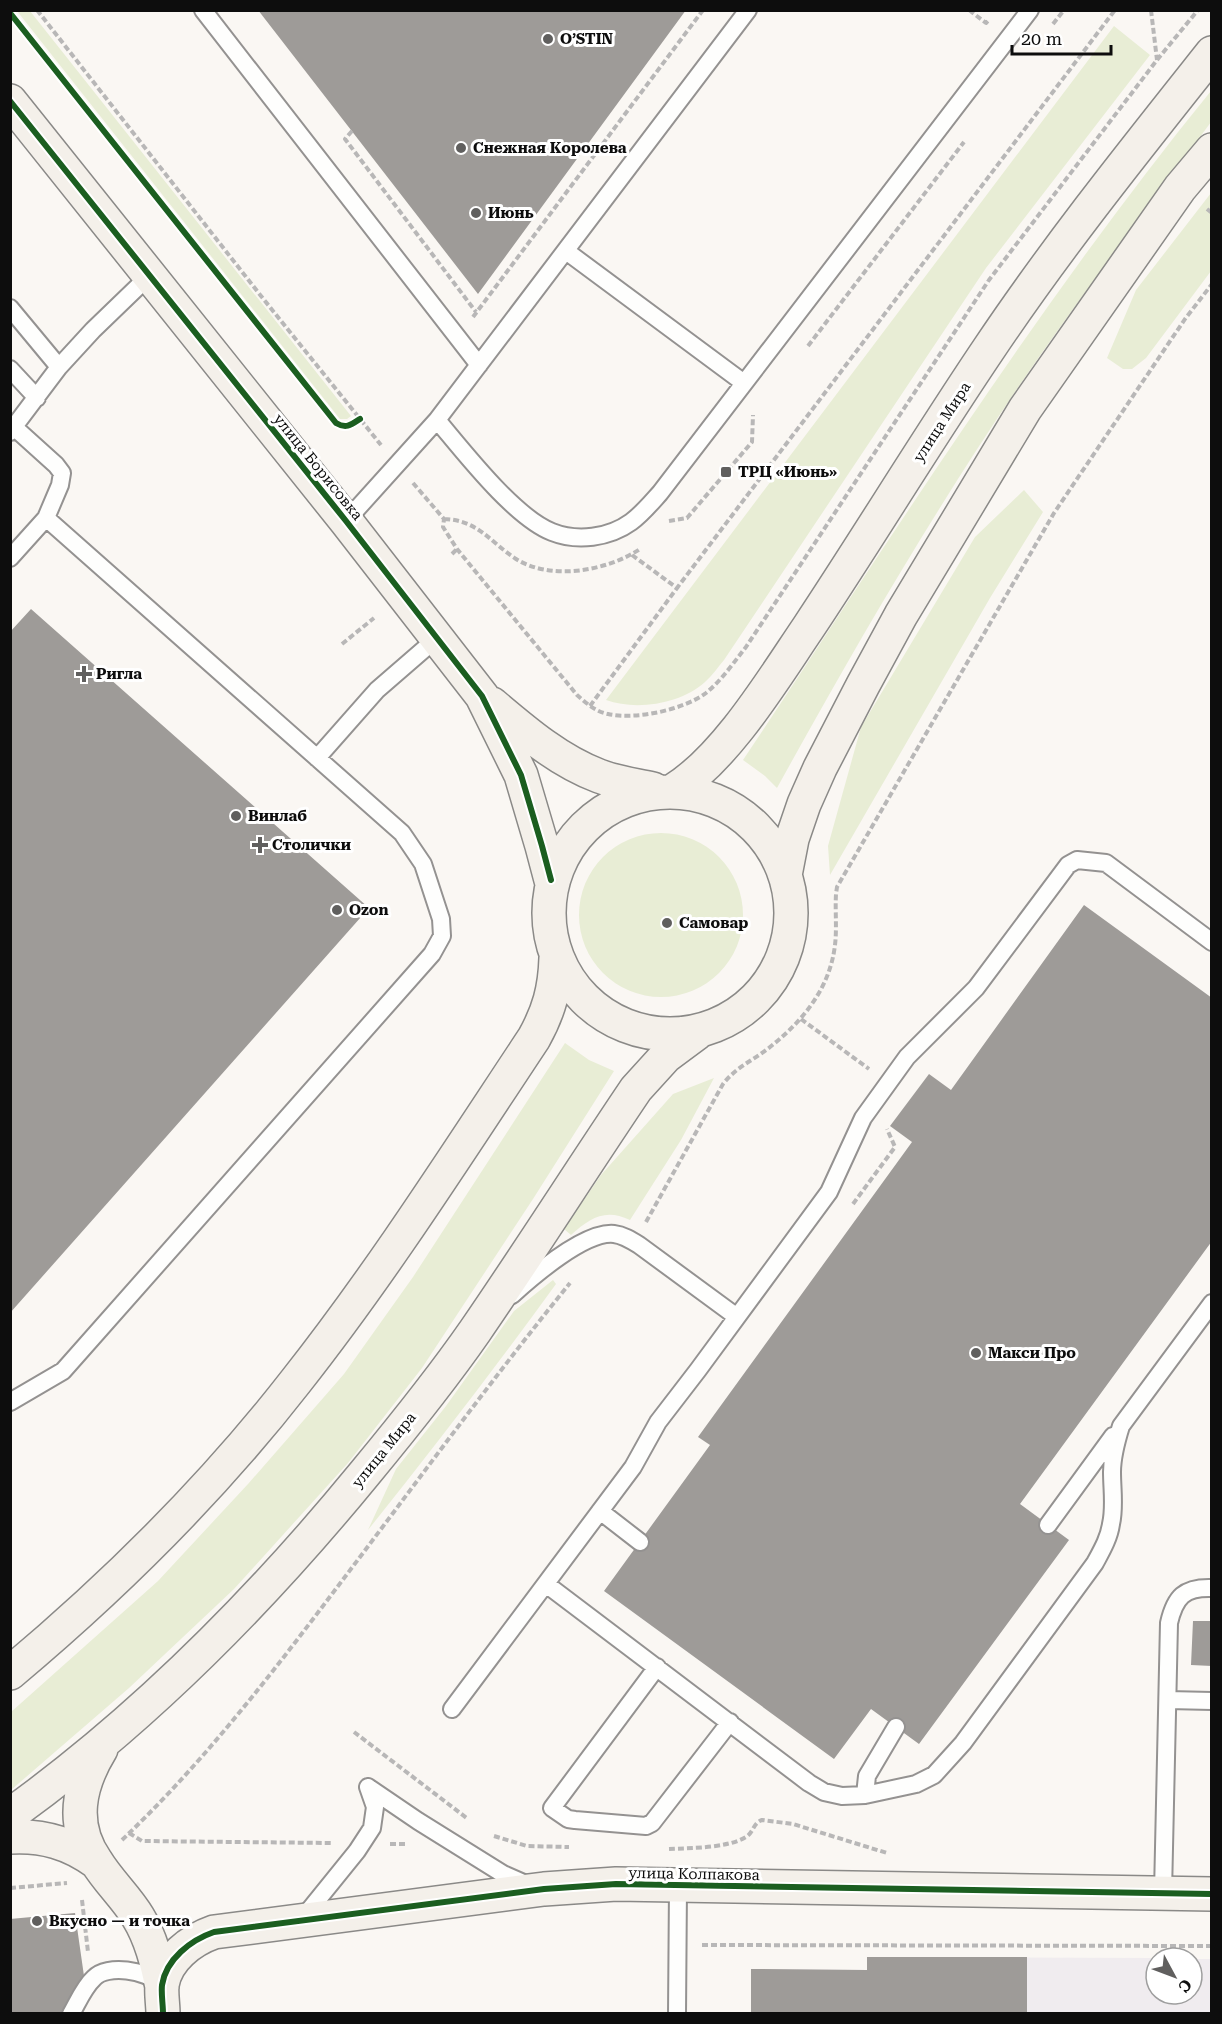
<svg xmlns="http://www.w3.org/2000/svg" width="1222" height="2024" viewBox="0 0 1222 2024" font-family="'Roboto Serif',serif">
	<rect width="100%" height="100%" fill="#faf7f3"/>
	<path fill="#f0ecef" d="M867,1957L1156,1958V1994H1192V1959H1211V2013L751,2014V1969L867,1970Z"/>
	<path fill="#e8edd5" d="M17,11H30L351,416L347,419H340Z
		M1114,26L1150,55L986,268L724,660C718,667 712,676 705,682C681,704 636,711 606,700Z
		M1211,91V122C1154,200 1095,277 1039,357C943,495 858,641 777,788L765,776L743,760C894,534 1039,302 1211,91Z
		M1211,193V271L1146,358L1132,369H1123L1107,358L1136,290Z
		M1024,490L1043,512L990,598L830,875L828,846L861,727L975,537Z
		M579 915a82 82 0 1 1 164 0a82 82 0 1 1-164 0Z
		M565,1043L589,1060L614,1071L533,1199L422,1368L348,1463L234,1589L129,1688L11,1790V1712L158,1581L248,1484L344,1374L413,1277Z
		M714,1078L681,1140L630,1220C605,1208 590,1218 571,1235L564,1229L601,1175L673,1094Z
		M553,1280L556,1284C495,1368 432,1450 368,1530L396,1469L446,1406L514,1311Z"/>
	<path fill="#9e9b98" d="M258,10H686L478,294Z
		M31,609L369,908L10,1313V632Z
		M1084,905L1212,998V1241L1020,1504L1069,1540L919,1744L871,1709L834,1759L604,1591L710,1445L698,1437L912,1142L890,1126L929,1074L951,1090Z
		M1193,1621H1212V1666L1191,1665Z
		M75,1913L84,1976L61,2014H10V1919Z
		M867,1957H1027V2014H751V1969L867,1970Z"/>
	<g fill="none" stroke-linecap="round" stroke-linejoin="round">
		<g stroke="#949291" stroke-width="20">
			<path id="lane" d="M203,10L479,365
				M566,251L744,383
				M10,308L59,367
				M10,369L37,398
				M437,420C464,452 514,517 552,532C577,542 609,538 631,522C642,514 651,503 660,493L1030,10
				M10,432L59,367L93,330L150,275
				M346,521L437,420L748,10
				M10,558L46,518L60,485L62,473L56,465L15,428
				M317,758L377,690L437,638
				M512,1295C533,1276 585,1231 614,1234C623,1235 631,1240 639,1245L737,1317
				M10,1402L63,1371L432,954L442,936L441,919L423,864L402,833L46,518
				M600,1511L640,1542
				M1048,1525L1113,1436
				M546,1584L809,1783L824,1792L842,1796L865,1795L916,1784L934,1775L963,1743L1095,1563C1102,1550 1109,1538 1111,1524C1115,1507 1112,1490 1112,1472C1112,1456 1116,1442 1121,1426L1212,1303
				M657,1667L552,1808L568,1819L575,1820L646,1826L652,1823L730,1722
				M1168,1700L1212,1701
				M452,1709L633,1467L658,1422L698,1370L829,1192L863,1118L907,1057L976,988L1068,865L1077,860L1106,863L1212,942
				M368,1787L418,1821L503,1874L528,1885
				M865,1795L867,1776L896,1727
				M1163,1893L1169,1623C1175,1597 1184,1587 1212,1588
				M302,1919L357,1851L372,1828L375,1807L368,1787
				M71,2014C78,2002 84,1987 94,1978C107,1964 147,1970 159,1984
				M677,2014L678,1887"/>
		</g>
		<g stroke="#8a8987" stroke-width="36">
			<path id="secondary" d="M10,101L346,521L482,696L521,775L542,846L551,880
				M492,704C525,732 559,761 599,776C617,783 635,785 653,789
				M674,790C726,758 774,678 808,628C869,536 926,442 988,350C1057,247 1135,150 1212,53
				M549 913a121 121 0 1 1 242 0a121 121 0 1 1-242 0Z
				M785,875L792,839L804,804L820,768L863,685L901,615L1025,409L1180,188L1212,150
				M10,1673C115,1585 212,1489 296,1381C382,1272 457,1154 534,1038C549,1011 555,989 556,958
				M101,1749C79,1785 70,1824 96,1861C108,1881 126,1897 138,1917C151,1938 157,1963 162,1987
				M10,1815C144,1719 261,1600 365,1473C403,1427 441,1380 475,1331C530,1251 582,1169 636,1089L666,1056L697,1033
				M10,1837C43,1835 70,1843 96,1862
				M163,2014C163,2004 161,1994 162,1985C166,1959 191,1940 214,1932L544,1889L616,1884L1212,1894"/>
		</g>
		<path stroke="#b8b7b7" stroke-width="4" stroke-dasharray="6 3" stroke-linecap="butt" d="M37,10L261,296L381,445
			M969,10L986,23L988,21
			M1151,10L1157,60
			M1053,24L1064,10
			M352,131L345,139L476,312
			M1207,209L1212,213
			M473,317L703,10
			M808,346L964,142
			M413,483L444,519L443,527L457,549L577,695C586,703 596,712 608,714C636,720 683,710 706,693C722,680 734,662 746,647L989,280L1157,60L1198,10
			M444,519C478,520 490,542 516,559C551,581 607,571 640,549
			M669,521L687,518L752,442L753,415
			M452,554L457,549
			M632,555L677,588L1115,10
			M342,644L374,618
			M590,706L677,588
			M801,1019L869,1069
			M853,1204L895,1147L887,1129
			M646,1222L723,1084C736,1067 754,1060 770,1047C803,1021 830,988 835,945C837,928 835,911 836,894L837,887L1054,513L1185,319L1212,284
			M354,1732L468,1819
			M129,1833L142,1841L332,1843
			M494,1836L527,1846L569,1847
			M122,1840C200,1766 267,1680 332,1594C411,1490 488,1384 570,1283
			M390,1844H407
			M669,1849C691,1848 728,1848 746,1837C754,1832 753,1823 762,1820L793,1824L887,1853
			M10,1888L67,1883
			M82,1900L88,1952
			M702,1945L1212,1946"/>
		<use href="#lane" stroke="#fefefd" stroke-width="16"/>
		<use href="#secondary" stroke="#f4f0ea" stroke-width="33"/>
		<g stroke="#fff" stroke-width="10">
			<path id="cycleway" d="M10,13L336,423C346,429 351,425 360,419
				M10,101L346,521L482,696L521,775L542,846L551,880
				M163,2014C163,2004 161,1994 162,1985C166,1959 191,1940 214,1932L544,1889L616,1884L1212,1894"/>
		</g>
		<use href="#cycleway" stroke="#1b5e20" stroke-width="6"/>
	</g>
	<g fill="#605f5e" stroke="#fff" stroke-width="2">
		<circle cx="548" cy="39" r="6"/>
		<circle cx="461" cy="148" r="6"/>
		<circle cx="476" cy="213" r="6"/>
		<rect x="720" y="466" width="12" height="12" rx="3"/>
		<path d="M81 665h6v6h6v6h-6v6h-6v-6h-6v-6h6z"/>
		<circle cx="236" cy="816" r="6"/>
		<path d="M257 836h6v6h6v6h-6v6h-6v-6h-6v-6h6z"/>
		<circle cx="337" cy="910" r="6"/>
		<circle cx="667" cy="923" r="6"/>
		<circle cx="976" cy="1353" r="6"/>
		<circle cx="37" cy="1921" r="6"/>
	</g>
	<g text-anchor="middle" stroke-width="6" stroke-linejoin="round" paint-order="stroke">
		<g font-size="15" font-weight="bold" fill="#0d0d0d" stroke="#fff" text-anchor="start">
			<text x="560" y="44">O’STIN</text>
			<text x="473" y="153">Снежная Королева</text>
			<text x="488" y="218">Июнь</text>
			<text x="738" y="477">ТРЦ «Июнь»</text>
			<text x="96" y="679">Ригла</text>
			<text x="248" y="821">Винлаб</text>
			<text x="272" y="850">Столички</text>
			<text x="349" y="915">Ozon</text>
			<text x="679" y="928">Самовар</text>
			<text x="988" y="1358">Макси Про</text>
			<text x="49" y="1926">Вкусно — и точка</text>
		</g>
		<g font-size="15" fill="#0d0d0d" stroke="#fff">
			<text transform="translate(942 422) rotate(-57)" y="5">улица Мира</text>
			<text transform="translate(318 467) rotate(51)" y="5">улица Борисовка</text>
			<text transform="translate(384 1450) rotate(-51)" y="5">улица Мира</text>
			<text transform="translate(694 1874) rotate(1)" y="5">улица Колпакова</text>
		</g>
	</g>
	<rect width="1222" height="2024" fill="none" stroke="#0d0d0d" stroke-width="24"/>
	<g transform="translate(1174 1976) rotate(131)"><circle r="28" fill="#ffffff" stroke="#9e9e9e" stroke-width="1.5"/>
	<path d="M0-4.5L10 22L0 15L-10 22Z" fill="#605f5e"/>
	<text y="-9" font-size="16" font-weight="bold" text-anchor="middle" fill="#0d0d0d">С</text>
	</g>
	<path d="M1012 45v9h99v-9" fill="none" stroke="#0d0d0d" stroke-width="3"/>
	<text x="1021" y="45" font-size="18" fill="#0d0d0d" stroke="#ffffff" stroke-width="4.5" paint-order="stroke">20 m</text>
</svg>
